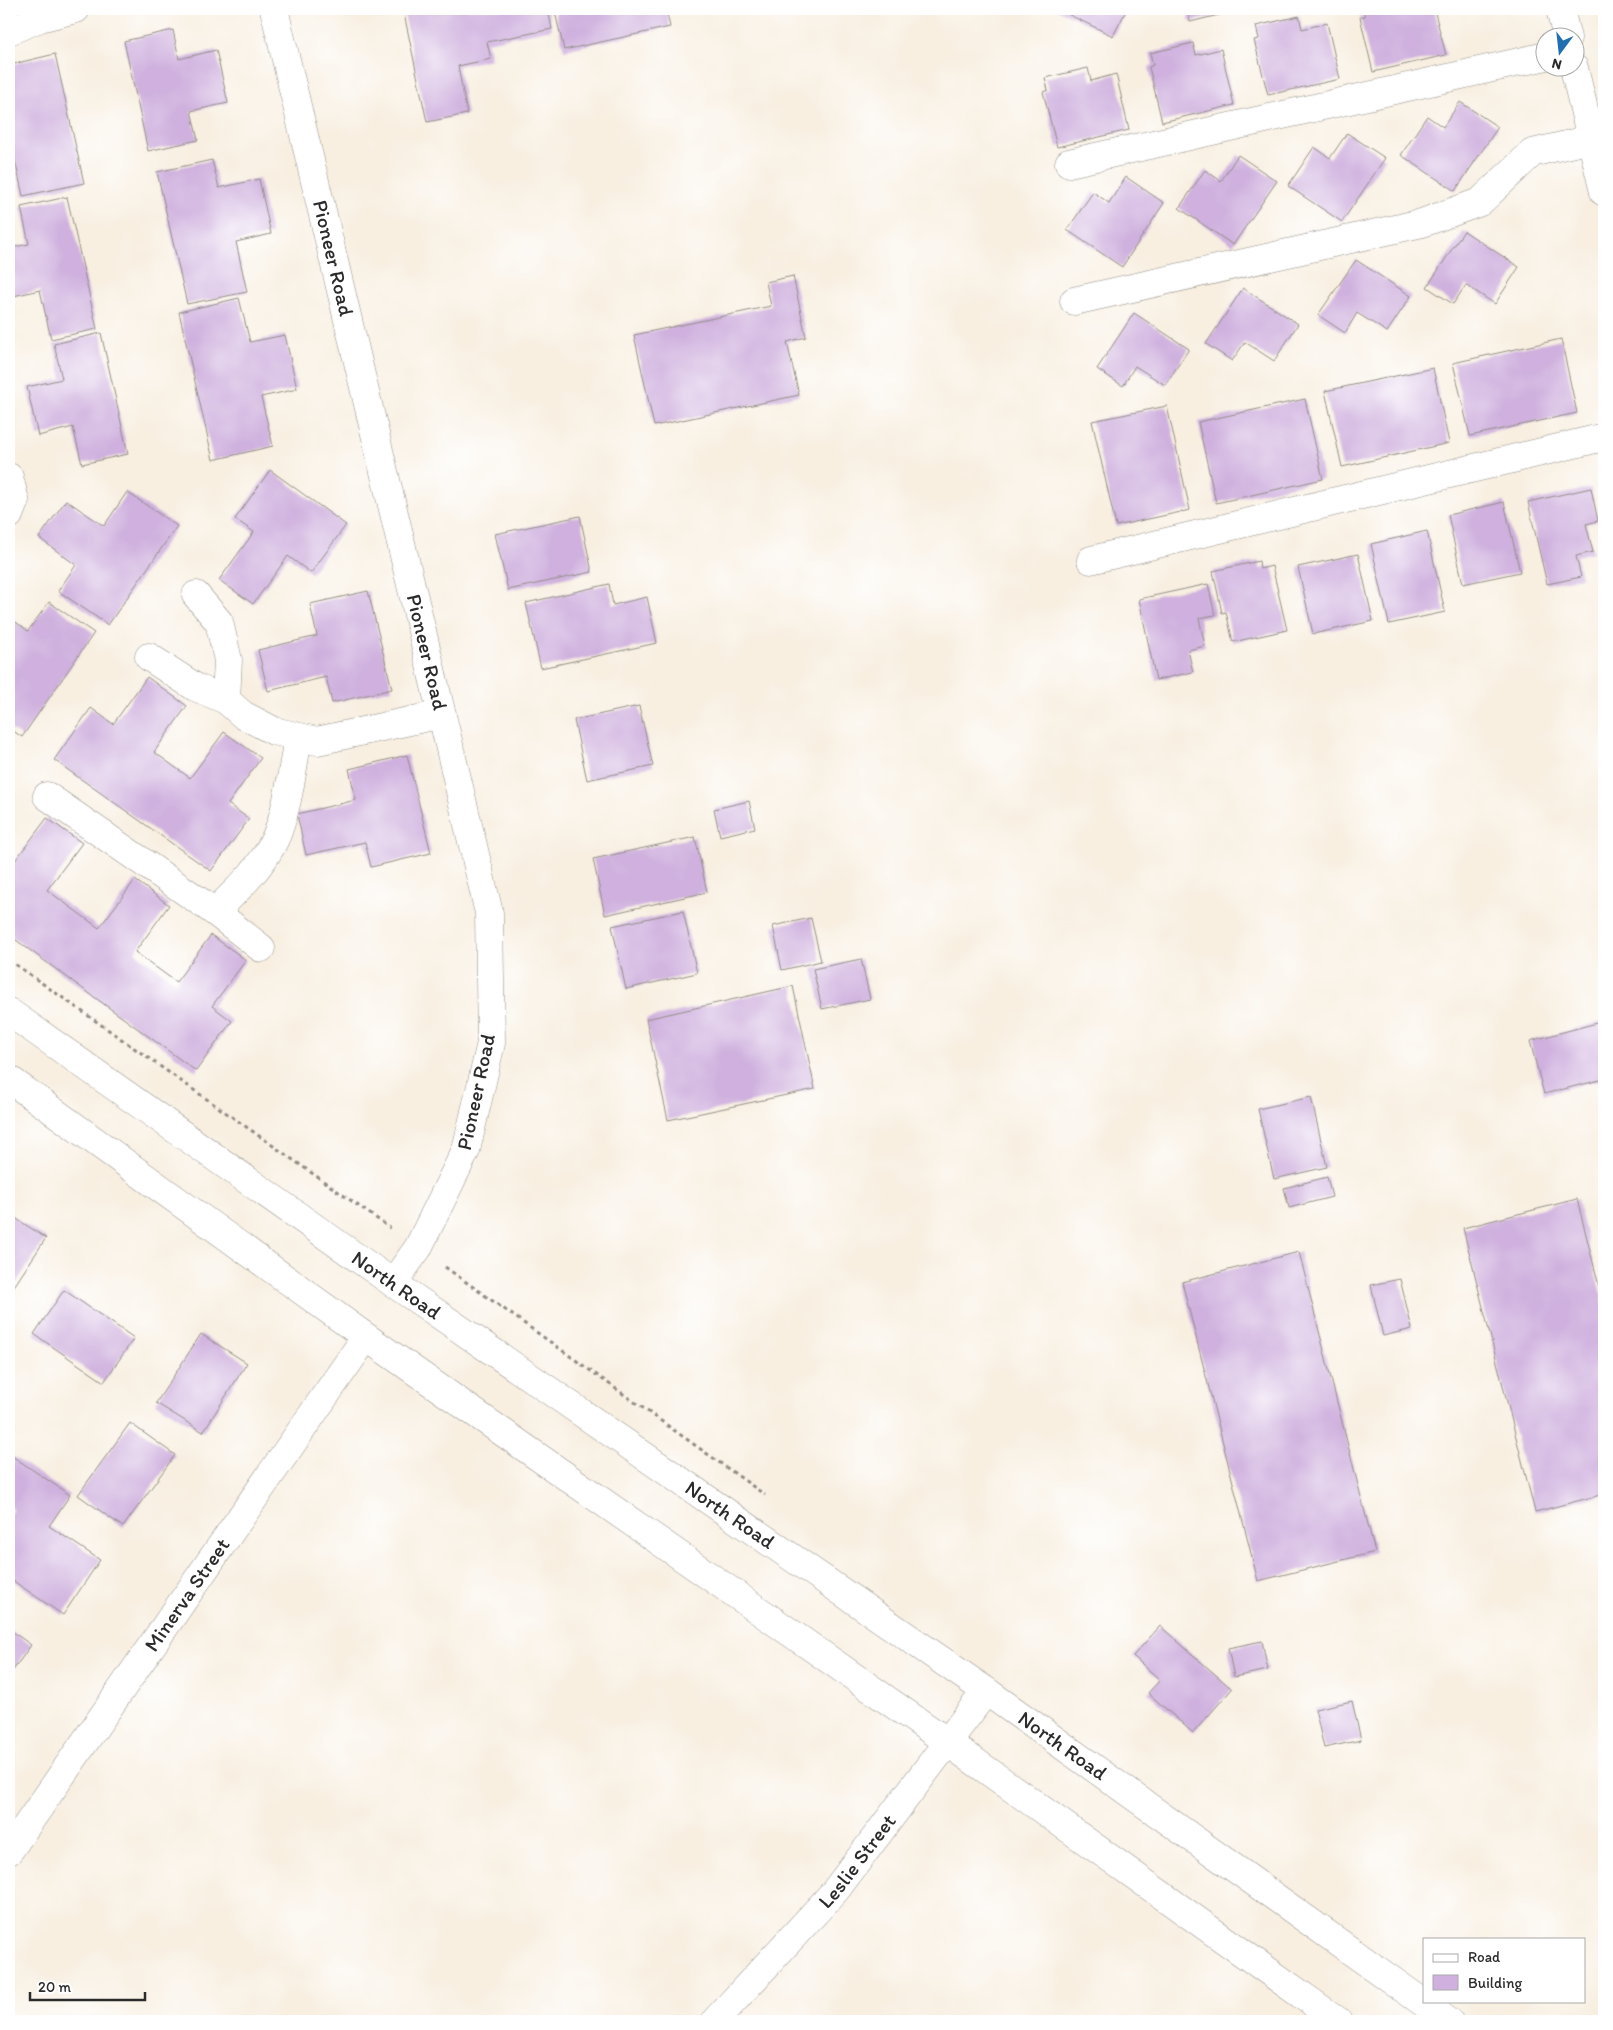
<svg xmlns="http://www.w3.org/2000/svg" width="1613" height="2030" viewBox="0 0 1613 2030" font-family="Itim,sans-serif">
	<rect width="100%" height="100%" fill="#fff"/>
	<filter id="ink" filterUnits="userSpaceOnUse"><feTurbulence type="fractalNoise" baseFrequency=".02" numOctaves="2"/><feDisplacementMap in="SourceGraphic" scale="10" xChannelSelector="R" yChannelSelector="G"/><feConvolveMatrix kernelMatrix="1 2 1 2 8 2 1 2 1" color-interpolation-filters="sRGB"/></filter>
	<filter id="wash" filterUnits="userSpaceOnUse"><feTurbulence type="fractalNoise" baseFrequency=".0096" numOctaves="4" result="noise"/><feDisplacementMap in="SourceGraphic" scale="20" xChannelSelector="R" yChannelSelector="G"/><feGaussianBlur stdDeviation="1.12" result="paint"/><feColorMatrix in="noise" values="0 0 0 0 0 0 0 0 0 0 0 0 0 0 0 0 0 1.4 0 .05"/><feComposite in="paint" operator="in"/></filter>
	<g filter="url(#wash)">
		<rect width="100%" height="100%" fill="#f8efe1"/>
		<g id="blocks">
			<path fill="#cfb0de" d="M403,9H548L552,29L487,42L491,59L458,66L467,114L427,122Z
				M569,9H666L670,27L564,50L555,12Z
				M1057,9H1127L1113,36Z
				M1187,9H1230L1231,12L1190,22Z
				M1363,9H1434L1446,55L1373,72L1360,17L1365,16Z
				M1299,16L1302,29L1327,23L1340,79L1268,95L1254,40L1259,39L1256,26Z
				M173,30L179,59L216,50L228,103L191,111L198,140L148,151L124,41Z
				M1193,43L1196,55L1221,49L1234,105L1162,122L1149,67L1153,65L1150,53Z
				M55,54L84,183L23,196L13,151L9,152V65Z
				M1088,68L1091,81L1116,74L1129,130L1057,147L1043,92L1048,90L1045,78Z
				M1460,102L1498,127L1455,191L1401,155L1427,116L1443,127Z
				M1347,133L1385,158L1342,222L1288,186L1314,147L1330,158Z
				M1238,155L1277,181L1233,245L1179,208L1205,170L1221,181Z
				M212,160L219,188L259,179L271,234L236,242L247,292L187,304L157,172Z
				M1126,177L1164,203L1122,267L1067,230L1093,192L1109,203Z
				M67,197L97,329L51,339L40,290L9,297V248L29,244L21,207Z
				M1464,231L1519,267L1495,304L1466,285L1453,304L1427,287Z
				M1356,260L1411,296L1387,332L1357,313L1345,333L1318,315Z
				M793,276L806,337L787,342L799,395L654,426L634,335L771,306L766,282Z
				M1243,288L1298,324L1274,361L1245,342L1232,361L1206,344Z
				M239,298L250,342L285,335L297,389L261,397L273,446L213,460L179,312Z
				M1134,313L1189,349L1165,385L1135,366L1123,386L1097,369Z
				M101,333L128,454L82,464L73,427L38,436L27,387L62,379L54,344Z
				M1561,339L1577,413L1470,436L1453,363Z
				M1433,368L1449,443L1342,467L1325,391Z
				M1305,399L1323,479L1216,503L1198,422Z
				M1167,406L1190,510L1116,526L1092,421Z
				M270,470L346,525L311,573L288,556L253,604L219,580L254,532L235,519Z
				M1591,488L1598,521L1586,524L1593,552L1576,556L1581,577L1547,584L1528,502Z
				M127,492L177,526L108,625L58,591L76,565L39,538L66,500L104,526Z
				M1504,502L1520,572L1463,584L1448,515Z
				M580,516L592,572L508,590L495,534Z
				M1427,531L1445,612L1389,624L1371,544Z
				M1358,554L1373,621L1313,634L1298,567Z
				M1259,561L1260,569L1272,566L1287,630L1233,642L1226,612L1222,613L1213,571Z
				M609,584L613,605L647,597L657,643L541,668L526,603Z
				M1208,584L1215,615L1199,618L1205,646L1188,650L1193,672L1156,680L1139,599Z
				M368,591L392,689L332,703L326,677L268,691L258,650L317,636L310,604Z
				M49,602L94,633L22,737L9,728V617L28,631Z
				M147,677L187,706L154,752L190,778L224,732L261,758L228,804L249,819L211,871L54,760L91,708L113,724Z
				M639,706L653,766L587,780L574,720Z
				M407,755L431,853L371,867L365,842L306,855L297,814L356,800L349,769Z
				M749,801L755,828L720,836L714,809Z
				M47,818L82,843L47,890L99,928L135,880L169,905L135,952L176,982L211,935L246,960L212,1006L232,1021L196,1071L9,935V864L11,866Z
				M695,837L707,892L605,915L593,859Z
				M683,911L697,973L626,989L612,926Z
				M811,918L821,961L782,970L773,926Z
				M861,959L870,999L822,1009L813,969Z
				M793,986L815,1089L668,1120L646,1019Z
				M1604,1021V1079L1544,1094L1530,1041Z
				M1311,1097L1327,1167L1274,1179L1258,1109Z
				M1327,1177L1332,1197L1289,1208L1284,1188Z
				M1577,1199L1604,1306V1494L1535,1512L1463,1228Z
				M9,1214L46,1238L11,1291L9,1290Z
				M1299,1252L1375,1552L1258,1581L1182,1282Z
				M1400,1279L1412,1329L1383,1336L1371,1285Z
				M64,1290L134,1338L104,1382L34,1334Z
				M201,1334L247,1363L203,1432L156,1403Z
				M130,1423L175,1455L123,1527L78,1495Z
				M9,1454L70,1495L49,1526L100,1560L63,1615L9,1578V1516L13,1509L9,1506Z
				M1160,1626L1232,1689L1193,1733L1148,1693L1160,1680L1133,1656Z
				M9,1629L31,1645L9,1676Z
				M1262,1641L1268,1670L1234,1677L1228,1648Z
				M1352,1701L1361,1740L1324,1748L1315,1709Z"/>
		</g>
	</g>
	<g filter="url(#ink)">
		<use href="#blocks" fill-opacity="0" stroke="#928d86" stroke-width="1"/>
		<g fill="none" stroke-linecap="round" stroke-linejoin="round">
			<g stroke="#928d86" stroke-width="29">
				<g id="minor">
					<path id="s1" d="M274,9L489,913L491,1043L466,1150L418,1248L393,1283"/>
					<path d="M9,31L40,18L76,9"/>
					<path d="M1069,163L1546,56"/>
					<path d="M1074,301L1422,223L1480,202L1532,153L1591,139"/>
					<path d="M9,477L15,500L9,515"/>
					<path d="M1091,560L1604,437"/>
					<path d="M196,595L219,622L228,660L226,700L243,715L274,731L317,741L442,714"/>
					<path d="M149,657L195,687L226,700"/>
					<path d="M47,796L215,912L261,948"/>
					<path d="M215,912C236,891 261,868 274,841C287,814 293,767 298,737"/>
					<path id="s2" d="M9,1851L366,1337"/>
					<path id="s3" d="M715,2021L835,1891L986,1691"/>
				</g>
			</g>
			<g stroke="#928d86" stroke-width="29">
				<g id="major">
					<path id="s4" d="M9,1012L393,1283L986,1691L1449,2021"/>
					<path d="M9,1079L366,1337L946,1741L1338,2021"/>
				</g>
			</g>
			<g stroke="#928d86" stroke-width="29">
				<path id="highway" d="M1560,9L1567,38
					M1574,68L1604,192"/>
			</g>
			<path stroke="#928d86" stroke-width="3" stroke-dasharray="4 4" stroke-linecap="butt" d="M9,960L390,1228
				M445,1267L765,1495"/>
			<use href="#minor" stroke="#fff" stroke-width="28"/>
			<use href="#major" stroke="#fff" stroke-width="28"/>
			<use href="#highway" stroke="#fff" stroke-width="28"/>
		</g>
	</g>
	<g text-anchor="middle" stroke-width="4.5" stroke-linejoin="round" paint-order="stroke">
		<g font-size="21" fill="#2b2b2b" stroke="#fff">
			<text dy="7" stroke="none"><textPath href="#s1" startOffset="256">Pioneer Road</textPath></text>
			<text dy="7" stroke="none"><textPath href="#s1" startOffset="661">Pioneer Road</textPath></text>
			<text transform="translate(476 1092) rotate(-78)" y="7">Pioneer Road</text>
			<text dy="7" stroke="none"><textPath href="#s4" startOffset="474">North Road</textPath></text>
			<text dy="7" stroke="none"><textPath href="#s4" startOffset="879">North Road</textPath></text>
			<text dy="7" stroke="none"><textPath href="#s2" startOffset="312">Minerva Street</textPath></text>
			<text dy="7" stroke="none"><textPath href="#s4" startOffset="1284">North Road</textPath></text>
			<text dy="7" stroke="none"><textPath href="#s3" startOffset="214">Leslie Street</textPath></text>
		</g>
	</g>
	<rect width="1613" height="2030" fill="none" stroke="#fff" stroke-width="30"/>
	<rect x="1423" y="1938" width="162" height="65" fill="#ffffff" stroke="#aaaaaa"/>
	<rect x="1433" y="1954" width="25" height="8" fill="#ffffff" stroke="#aaaaaa"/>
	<text x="1468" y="1962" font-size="15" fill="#2b2b2b">Road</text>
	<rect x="1433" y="1975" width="25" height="15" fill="#cfb0de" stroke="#aaaaaa"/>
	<text x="1468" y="1988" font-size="15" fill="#2b2b2b">Building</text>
	<g transform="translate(1560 52) rotate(195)"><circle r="24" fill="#ffffff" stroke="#aaaaaa"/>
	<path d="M0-4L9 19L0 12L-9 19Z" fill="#1f6fb2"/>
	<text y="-8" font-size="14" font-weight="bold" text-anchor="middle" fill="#2b2b2b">N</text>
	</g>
	<path d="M30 1992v8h115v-8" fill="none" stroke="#2b2b2b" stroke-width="2.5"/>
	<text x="38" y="1992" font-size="15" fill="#2b2b2b" stroke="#ffffff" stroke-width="4" paint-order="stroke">20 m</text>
</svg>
